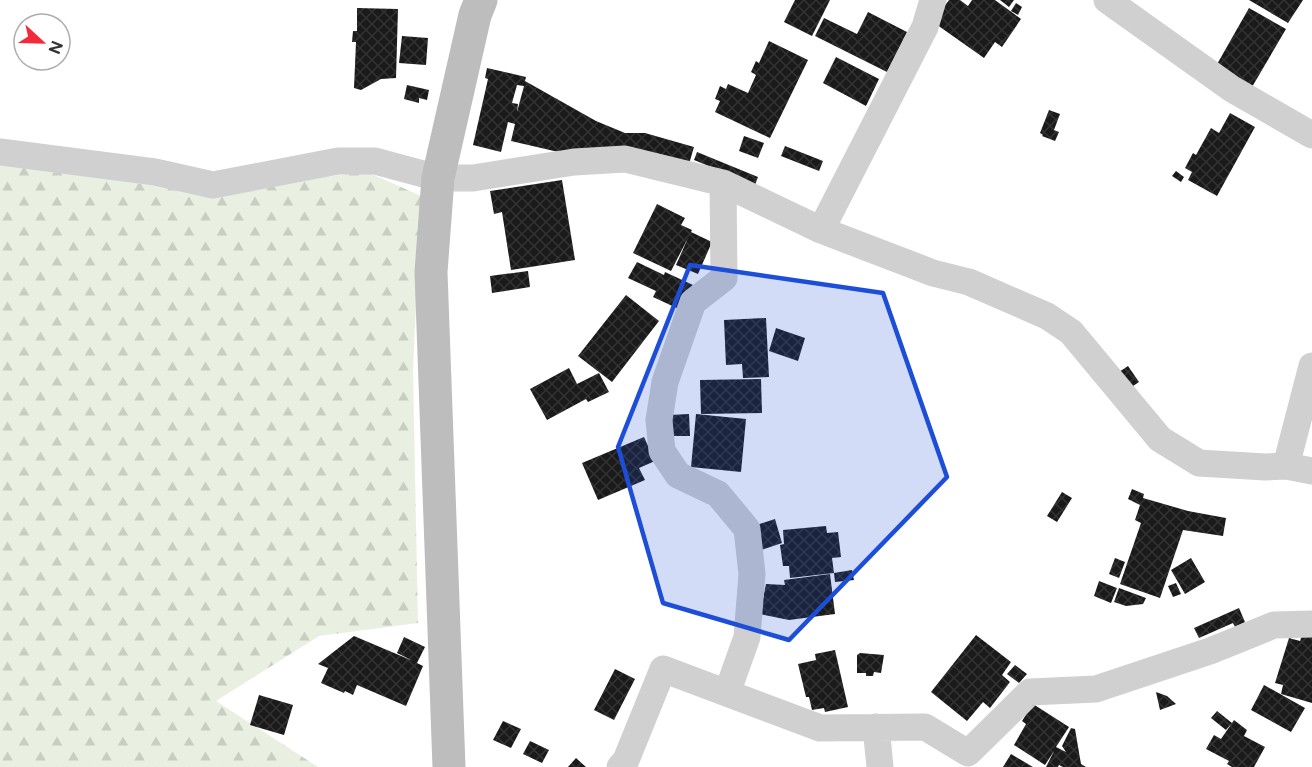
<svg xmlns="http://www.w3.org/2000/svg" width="1312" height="767" viewBox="0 0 1312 767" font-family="'Public Sans',sans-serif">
	<defs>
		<pattern id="forest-firs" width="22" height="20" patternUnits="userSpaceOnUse" patternTransform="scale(1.5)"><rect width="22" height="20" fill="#e9f0e1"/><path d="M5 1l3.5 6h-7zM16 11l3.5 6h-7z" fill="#c8cec2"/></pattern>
		<pattern id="building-cross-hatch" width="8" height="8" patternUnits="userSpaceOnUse" patternTransform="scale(1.5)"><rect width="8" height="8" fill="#1a1a1a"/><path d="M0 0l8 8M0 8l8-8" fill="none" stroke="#333"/></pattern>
	</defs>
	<rect width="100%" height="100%" fill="#fff"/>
	<path fill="url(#forest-firs)" d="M0,164L215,194L365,171L421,196L413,371L418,623L319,636L216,701L318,767H0Z"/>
	<path fill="url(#building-cross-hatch)" fill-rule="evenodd" d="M795,0H830L812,36L784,22Z
		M949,0H960L968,6L972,0H995L1021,19L1002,47L995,42L984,58L933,22Z
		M1000,0H1014L1009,7Z
		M1249,0H1303L1288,23Z
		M1016,3L1022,7L1018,15L1011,11Z
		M357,8L398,9L396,78L381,79L361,90L354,88L356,42H352L353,31H357Z
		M1249,8L1286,29L1252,87L1216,66Z
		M868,12L907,32L887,72L815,36L824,18L857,34Z
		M402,36L428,38L426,65L399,63Z
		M769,41L808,60L770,138L715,112L720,101L715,99L720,86L726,89L728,84L748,93L756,75L751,72L756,61L759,63Z
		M836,57L879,79L866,106L823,83Z
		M487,68L526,77L525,81L596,121L625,133H645L694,147L689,164L567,154L511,141L515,124L508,122L501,152L473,145L488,79L485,78ZM517,85L524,86L517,112L518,104L512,103Z
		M407,85L429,90L427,100L419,98V103L404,99Z
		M1049,110L1060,114L1054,130L1059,132L1055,141L1042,136L1043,135L1040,133Z
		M1230,113L1255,127L1217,196L1188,180L1192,172L1185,168L1193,153L1196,155L1211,128L1219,133Z
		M744,136L764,143L758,158L739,151Z
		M785,146L823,161L819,171L781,156Z
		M697,152L758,177L755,185L694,160Z
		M1176,171L1184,177L1181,182L1172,176Z
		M562,180L575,260L511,270L502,212L494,214L490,191Z
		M657,204L685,218L681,225L692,230L691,232L712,242L698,274L676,265L688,238L671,271L633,253Z
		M637,262L664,275L665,272L693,285L681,310L653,297L656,291L628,278Z
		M528,271L530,287L492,293L490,276Z
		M626,295L659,321L612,382L578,356Z
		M766,318L769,377L743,378L742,364L726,365L724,320Z
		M776,328L805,338L798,361L769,351Z
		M1128,366L1139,382L1130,388L1119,372Z
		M569,368L577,384L599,373L609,392L588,402L586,399L547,420L530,389Z
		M761,379L762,413L701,414L700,380Z
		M689,414L690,436H671L670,415Z
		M696,414L746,419L741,472L691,467Z
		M644,437L655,461L639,468L645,480L598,500L582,463Z
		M1132,489L1144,494L1143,498L1188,511L1226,518L1223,536L1183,530L1160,598L1120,584L1141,523L1135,520L1140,505L1128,499Z
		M1062,492L1072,498L1057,522L1047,516Z
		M775,519L782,543L761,550L753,526Z
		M826,526L827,533L838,532L841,557L832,558L834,573L790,578L789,566H783L780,545L784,544L783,530Z
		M1115,558L1125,562L1119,578L1109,574Z
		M1191,558L1205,582L1185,594L1171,570Z
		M852,570L854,580L835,582L834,573Z
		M830,574L835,614L789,620L760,614L766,584L785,585L784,580Z
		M1099,581L1117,588L1111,603L1094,596Z
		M1176,583L1181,594L1173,597L1168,586Z
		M1119,588L1146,598L1143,604L1126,606L1114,602Z
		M1239,608L1245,622L1235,627L1233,623L1199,638L1194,628Z
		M1304,629L1312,632V703L1281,694L1283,685L1275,683L1289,638L1300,641Z
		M976,635L1011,662L1002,675L1010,682L990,708L983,702L967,721L931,692Z
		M354,636L413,661L397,653L404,637L425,647L417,663L423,666L406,706L357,685L353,695L345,691L344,693L321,683L328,668L318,664Z
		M835,650L848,707L825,712L824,708L812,710L809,697H806L798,664L816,660L815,654Z
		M860,653L884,655L881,673L874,672L873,676H866V673H857V655Z
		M1015,665L1027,674L1019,683L1007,674Z
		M615,669L635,679L614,720L594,710Z
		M1264,685L1305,708L1291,732L1251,710Z
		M1156,692L1167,696L1176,704L1160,710Z
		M259,695L293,705L284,735L250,725Z
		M1033,704L1069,727L1056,747L1066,752L1062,746L1071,728L1075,729L1081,764L1086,767H1063L1059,765L1058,767H1046L1054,751L1045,765L1014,745L1026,724L1022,721Z
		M1217,711L1232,723L1226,730L1211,718Z
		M1234,720L1247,730L1244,736L1265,747L1254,767H1232L1227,764L1229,761L1206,749L1214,735L1221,739Z
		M503,721L521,729L511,748L493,740Z
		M530,741L549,750L542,763L523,754Z
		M1011,754L1033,767H1003Z
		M576,758L586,767H568Z"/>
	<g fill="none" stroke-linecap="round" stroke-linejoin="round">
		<path stroke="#d0d0d0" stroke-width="27" d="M1107,0L1232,89L1312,135
			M0,152L155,172L213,185L338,161H375L438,178H473L574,162L625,159L723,183L821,230L933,273L969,282L1047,316L1071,332L1160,439L1199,463L1265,467L1286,466L1312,471
			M723,183L724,278L693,302L665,382L659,420L662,451L678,475L718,494L747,529L752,574L747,637L727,693
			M821,230L925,27L933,0
			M1286,466L1312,366
			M876,727L880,767
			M620,767L626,760L663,669L820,728L925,727L968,753L1030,692L1096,689L1210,651L1274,625L1312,624"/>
		<path stroke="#bdbdbd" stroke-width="33" d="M449,767L431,272L438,178L475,15L481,0"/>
	</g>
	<path fill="#1d4ed8" fill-opacity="0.2" stroke="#1d4ed8" stroke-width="4.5" stroke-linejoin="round" d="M690,265L883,293L947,477L789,640L663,603L618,447Z"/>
	<g transform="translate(42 42) rotate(112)"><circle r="28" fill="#ffffff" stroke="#adadad" stroke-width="1.5"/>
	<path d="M0-4.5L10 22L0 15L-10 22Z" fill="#f42a39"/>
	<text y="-9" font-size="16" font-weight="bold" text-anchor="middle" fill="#333333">N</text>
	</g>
</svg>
